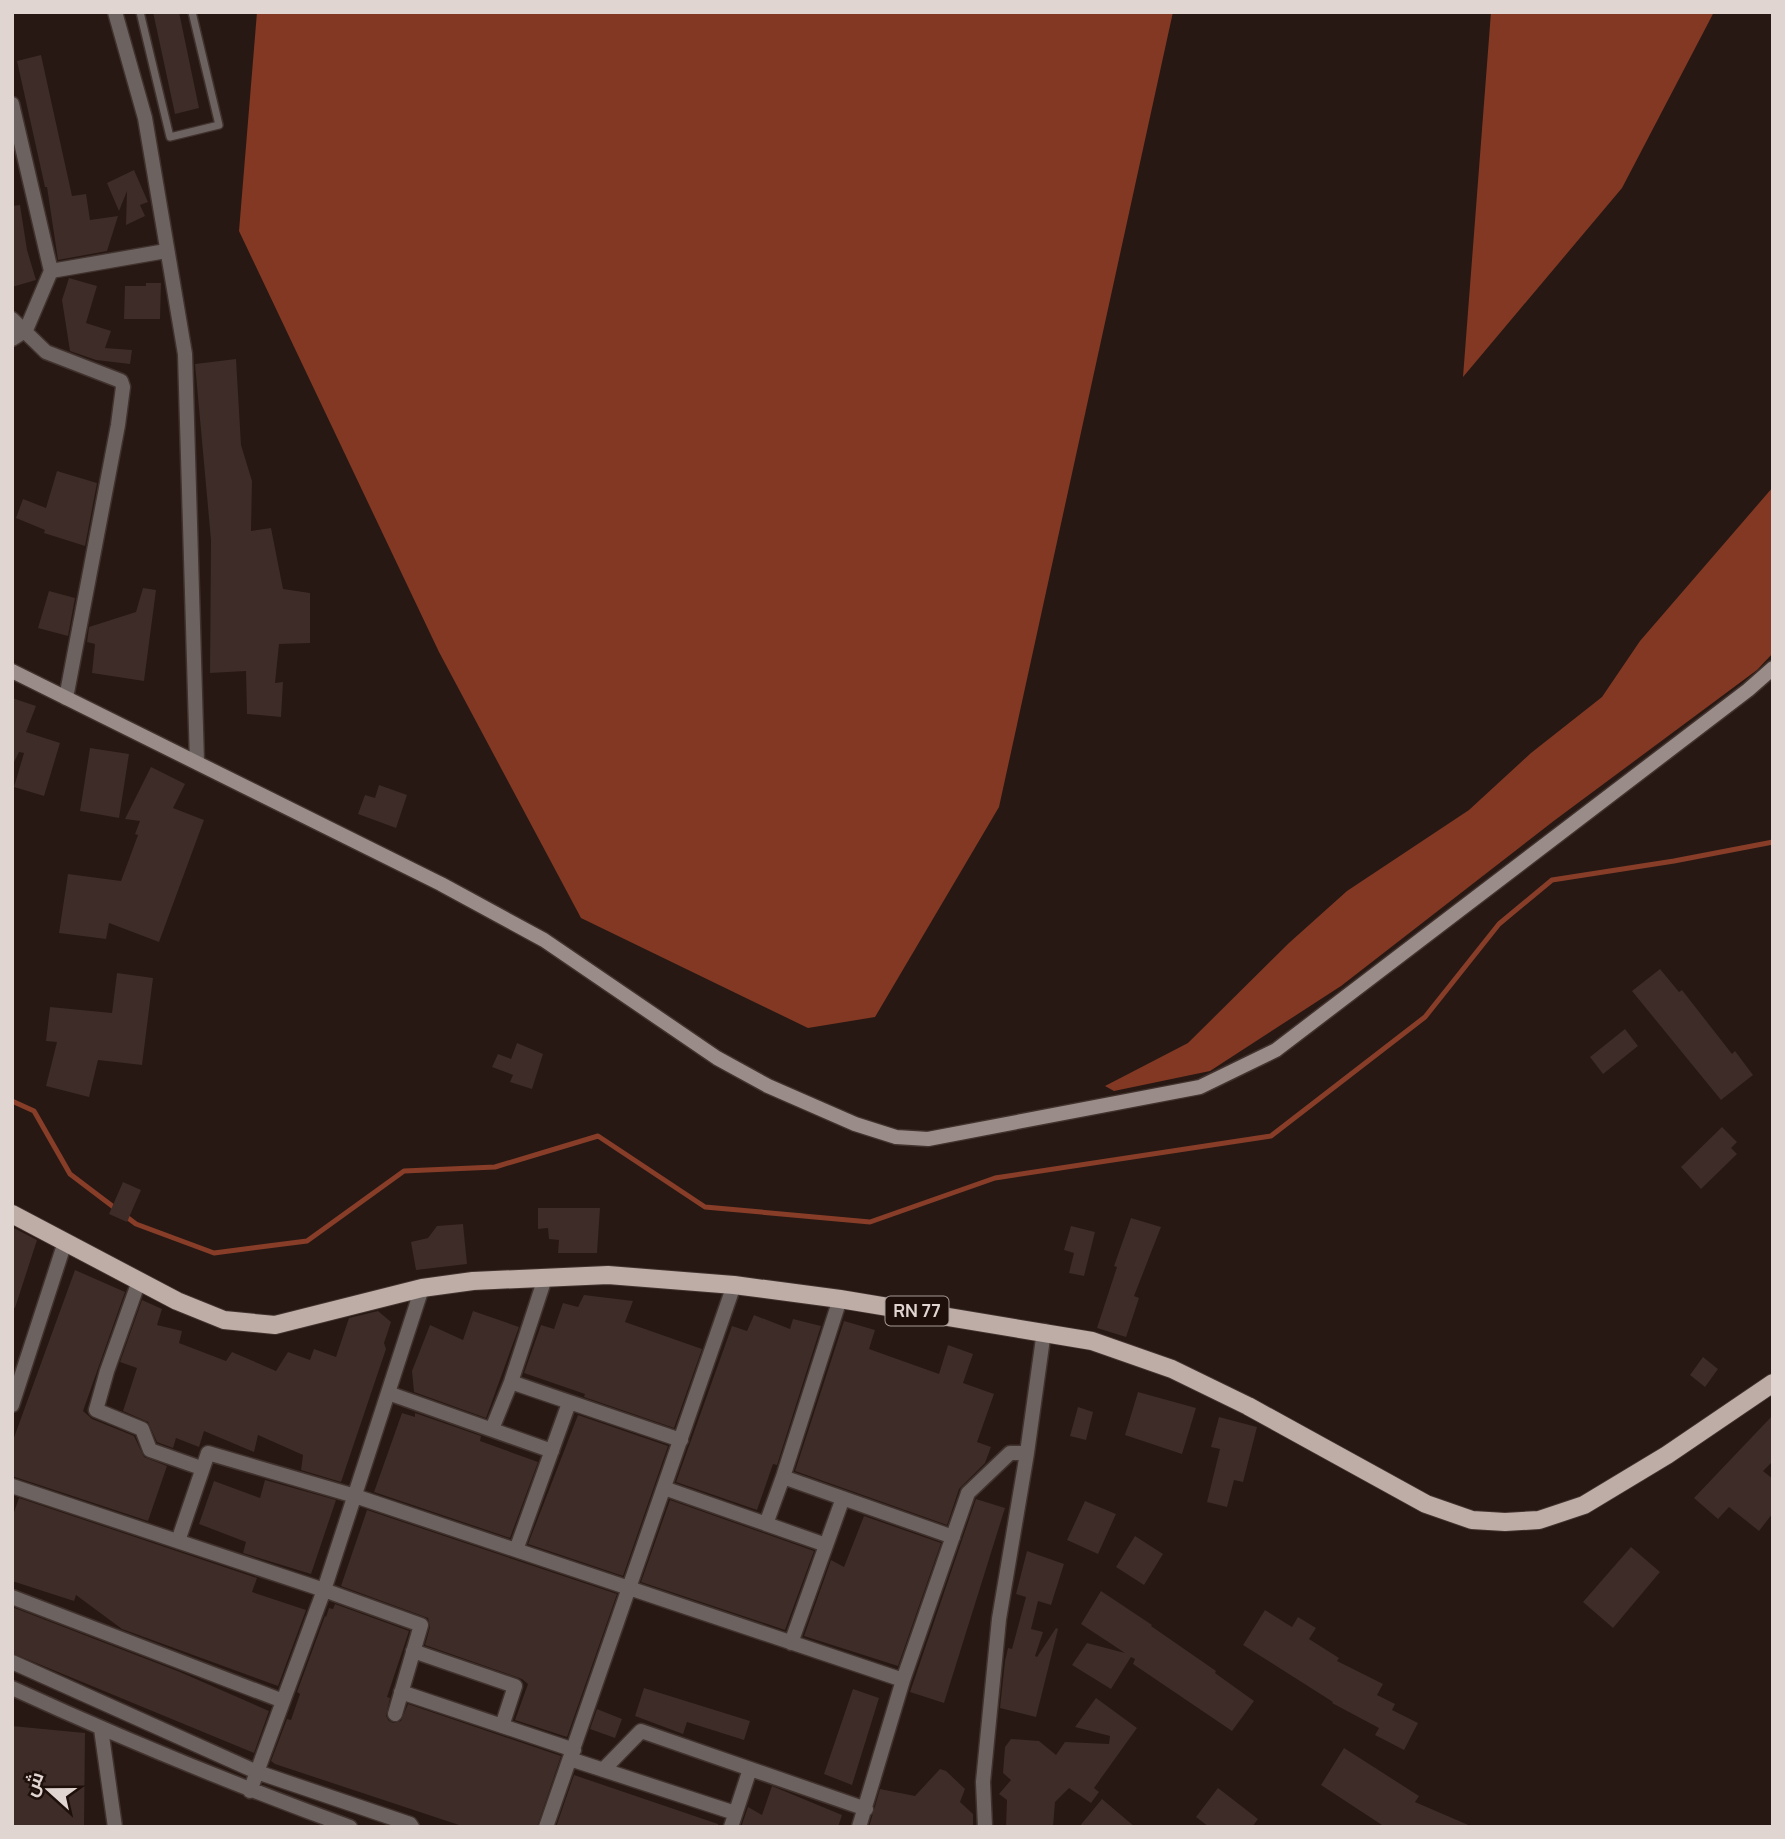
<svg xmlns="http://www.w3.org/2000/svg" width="1785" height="1839" viewBox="0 0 1785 1839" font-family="Manrope,Cairo,sans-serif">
	<rect width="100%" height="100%" fill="#271813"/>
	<path fill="#823823" d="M257,12H1173L999,807L875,1017L808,1028L581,918L439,652L239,231Z
		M1491,12H1714L1622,188L1463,377Z
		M1773,487V653L1757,670L1555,820L1341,986L1210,1071L1114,1091L1105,1086L1188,1043L1289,943L1347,891L1469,810L1531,753L1602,697L1640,641Z"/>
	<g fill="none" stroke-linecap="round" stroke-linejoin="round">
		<path stroke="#883d28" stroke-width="5" d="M12,1101L34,1111L70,1174L136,1224L214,1253L307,1241L404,1171L495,1167L598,1136L705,1207L870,1222L995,1178L1271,1136L1425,1017L1499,924L1552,880L1674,861L1773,842"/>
	</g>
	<path fill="#3d2c27" d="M153,12H179L199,108L175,114Z
		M41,55L72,196L86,194L90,220L118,216L107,251L58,260L47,187H45L17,61Z
		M134,170L148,202L140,205L145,216L126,225L127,191L119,211L107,183Z
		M20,205L27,250L36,280L12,287V206Z
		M69,278L97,286L86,323L111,331L105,348L132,350L130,364L96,360L70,351L62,300Z
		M146,283H161L160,319H124L125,286H146Z
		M236,359L241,445L252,481L251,531L271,528L283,589L310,593V643L279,644L275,683L283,682L281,717L247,714L246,671L210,673L211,540L195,364Z
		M57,471L97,483L85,546L44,533L45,530L16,518L23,499L46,508Z
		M143,588L156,590L144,681L92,673L95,644L87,642L89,627L136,612Z
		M49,591L75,598L68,636L38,628Z
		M12,698L36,706L26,732L60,743L44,796L14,787L24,753L19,752L12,766Z
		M90,748L129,754L119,818L80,811Z
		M151,767L185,784L173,808L204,820L159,942L109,923L106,939L59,933L68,874L121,881L138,835L135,834L140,821L125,819Z
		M379,785L407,795L396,828L358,814L365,795L375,798Z
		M1660,969L1679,992L1682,990L1732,1054L1735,1051L1753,1075L1721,1100L1632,991Z
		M117,973L153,978L142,1065L98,1060L89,1097L46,1086L57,1042L46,1041L50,1007L112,1013Z
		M1625,1029L1638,1046L1603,1074L1590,1057Z
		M517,1043L543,1054L532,1089L510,1082L513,1075L492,1067L498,1054L511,1059Z
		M1722,1127L1737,1142L1731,1148L1737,1154L1701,1189L1681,1167Z
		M123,1182L141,1190L127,1222L109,1214Z
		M538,1208H600L597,1253H558L559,1240L549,1239L548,1228L538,1229Z
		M1131,1218L1161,1227L1134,1296L1139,1298L1126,1337L1097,1328L1117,1267L1114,1266Z
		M463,1224L467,1264L416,1270L411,1242L428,1238L437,1226Z
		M1071,1226L1095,1232L1084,1276L1069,1273L1074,1253L1064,1250Z
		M12,1227L37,1240L15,1308L12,1307Z
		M75,1270L125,1292L83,1411L92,1419L134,1436L144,1457L167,1466L148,1521L12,1476V1443Z
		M584,1295L633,1301L625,1322L702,1349L674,1428L584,1397L585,1394L524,1373L541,1325L554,1329L563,1303L578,1307Z
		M142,1300L162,1309L157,1325L182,1331L179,1343L226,1361L232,1352L276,1371L288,1352L310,1360L314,1349L336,1357L349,1318L378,1311L391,1322L384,1343L386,1349L341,1482L301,1470L303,1455L258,1435L254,1452L204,1431L199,1447L176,1438L173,1448L157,1442L148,1422L123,1411L137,1368L120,1362Z
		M473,1311L519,1327L486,1418L414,1392L412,1371L430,1325L463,1340Z
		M754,1315L790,1329L793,1319L821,1326L777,1465L773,1464L757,1510L676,1482L732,1326L747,1331Z
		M844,1321L875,1330L869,1349L939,1374L948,1345L973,1354L963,1383L994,1394L977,1442L991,1447L985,1463L959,1489L947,1525L795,1471Z
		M1703,1357L1718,1369L1705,1387L1690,1375Z
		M1138,1392L1196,1408L1182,1454L1125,1435Z
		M1078,1407L1093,1412L1086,1440L1070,1436Z
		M402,1413L415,1417V1413L481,1436L480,1441L538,1462L510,1538L374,1492Z
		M578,1415L668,1446L623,1576L528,1544Z
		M1773,1415V1461L1763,1471L1773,1479V1513L1759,1531L1729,1507L1718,1519L1694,1498Z
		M1219,1417L1257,1427L1243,1482L1234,1480L1227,1507L1207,1502L1220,1449L1211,1447Z
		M265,1480L336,1500L311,1574L243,1553L246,1542L199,1524L214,1481L260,1498Z
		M19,1498L257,1578L252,1592L306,1610L278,1686L122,1629L76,1595L74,1601L12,1581V1518Z
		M976,1499L1005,1508L944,1703L910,1692Z
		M670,1500L814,1551L785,1630L641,1582Z
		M1085,1501L1116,1514L1098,1554L1067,1540Z
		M367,1510L617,1594L567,1737L515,1720L528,1684L522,1679L425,1645L430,1627L428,1618L341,1586Z
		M864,1516L941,1543L898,1666L804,1636L831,1560L844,1567Z
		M1135,1536L1163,1554L1144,1585L1116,1567Z
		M1631,1547L1660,1572L1613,1628L1583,1602Z
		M1027,1551L1064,1564L1051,1605L1038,1601L1031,1629L1043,1632L1035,1656L1037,1657L1056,1628L1058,1629L1036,1717L1000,1708L1005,1661L1008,1648L1012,1649L1026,1597L1016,1594Z
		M1101,1591L1152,1625L1151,1626L1216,1671L1215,1673L1254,1701L1232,1731L1133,1664L1135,1659L1131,1657L1111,1689L1072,1665L1087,1643L1125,1653L1081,1624Z
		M335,1604L409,1631L387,1697L390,1698L386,1716L389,1721L393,1723L401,1721L408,1704L561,1756L537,1827H465L275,1764L271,1761L287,1719L291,1720L300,1694L297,1692L325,1616L326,1617L329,1608L333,1609Z
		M12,1607L180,1672L269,1711L254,1753L12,1653Z
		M1265,1610L1292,1627L1298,1617L1316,1628L1309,1639L1339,1658L1337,1661L1383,1684L1377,1695L1395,1704L1392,1710L1418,1723L1404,1750L1375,1735L1379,1728L1332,1703L1333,1702L1243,1645Z
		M644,1688L750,1721L744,1740L687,1722L683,1734L635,1716Z
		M853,1689L879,1698L852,1785L824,1774Z
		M1096,1698L1137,1728L1094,1788L1099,1792L1091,1803L1069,1788L1055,1802L1053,1827H1006L1007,1800L999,1794L1011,1780L1003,1773L1005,1747L1011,1739L1039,1741L1056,1755L1065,1742L1109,1744L1110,1736L1075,1727Z
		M597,1709L622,1719L615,1738L590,1729Z
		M12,1726L85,1733L84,1827H12Z
		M1344,1748L1419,1796L1415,1802L1473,1827H1385L1321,1785Z
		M940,1769L946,1771L965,1789L960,1802L973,1814V1827H869L880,1789L915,1796Z
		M574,1775L718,1824V1827H556Z
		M772,1786L842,1815L838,1827H741L748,1807L762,1815Z
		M1218,1788L1258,1819L1252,1827H1209L1196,1817Z
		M1102,1799L1135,1827H1079Z"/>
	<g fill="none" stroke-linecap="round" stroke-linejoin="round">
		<g stroke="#41322e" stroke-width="10">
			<path id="service" d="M140,12L170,137L219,125L192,12"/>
		</g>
		<g stroke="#41322e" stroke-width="17">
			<path id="minor" d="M115,12L145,118L185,354L197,762
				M12,104L51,271
				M12,319L46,352L121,381L123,387L118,425L66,698
				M12,339L26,330L51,271L166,251
				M139,1281L107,1371L96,1410L142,1429L150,1450L201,1468
				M511,1382L681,1440
				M388,1393L552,1451
				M12,1405L65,1242
				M492,1429L511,1382L545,1278
				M783,1477L953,1537
				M12,1486L324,1590L421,1625L395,1714
				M664,1488L826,1545
				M766,1524L783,1477L840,1299
				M178,1541L208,1453L355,1496L903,1680
				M516,1550L569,1403
				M12,1597L283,1701
				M791,1643L843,1498
				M413,1651L515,1686L502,1726
				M12,1662L257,1772L410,1824L412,1827
				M12,1688C123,1739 235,1785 350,1827
				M401,1692L574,1750
				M101,1729L115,1827
				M570,1759L735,1813
				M603,1770L641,1731L866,1809
				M250,1791L324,1590L422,1288
				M546,1827L734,1285
				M731,1827L750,1769
				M859,1827L903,1680L968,1493L1010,1453H1027
				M985,1827L983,1782L999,1619L1027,1453L1044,1331"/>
		</g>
		<g stroke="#41322e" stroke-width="17">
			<path id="secondary" d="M12,671L441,884L544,940L717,1058L768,1086L855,1124L896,1137L928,1139L1200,1087L1276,1050L1748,690L1773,668"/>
		</g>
		<g stroke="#41322e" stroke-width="20">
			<path id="primary" d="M12,1214L177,1301L224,1320L275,1325L422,1288L473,1281L608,1275L734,1285L840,1299L1092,1341L1172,1369L1248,1406L1426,1504L1472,1520L1505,1522L1539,1520L1584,1505L1667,1455L1773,1383"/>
		</g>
		<use href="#service" stroke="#6c6361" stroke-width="7"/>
		<use href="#minor" stroke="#6c6361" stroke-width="14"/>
		<use href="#secondary" stroke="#9a8c88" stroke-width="14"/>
		<use href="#primary" stroke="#beaca6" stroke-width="18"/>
	</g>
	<g text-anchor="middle" stroke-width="7" stroke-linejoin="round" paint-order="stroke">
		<rect fill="#1e0f0b" stroke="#a69a96" stroke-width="2" x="885.5" y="1296.5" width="63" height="29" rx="5"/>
		<g font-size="18" font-weight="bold" fill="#e0d5d1">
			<text x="917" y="1317">RN 77</text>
		</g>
	</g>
	<rect width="1785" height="1839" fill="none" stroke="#e0d5d1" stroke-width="28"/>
	<g transform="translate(49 1790) rotate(291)" stroke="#1e0f0b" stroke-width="5" paint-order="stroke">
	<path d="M0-5L12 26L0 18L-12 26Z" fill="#e0d5d1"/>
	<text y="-10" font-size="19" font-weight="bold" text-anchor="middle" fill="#e0d5d1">ش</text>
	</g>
</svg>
